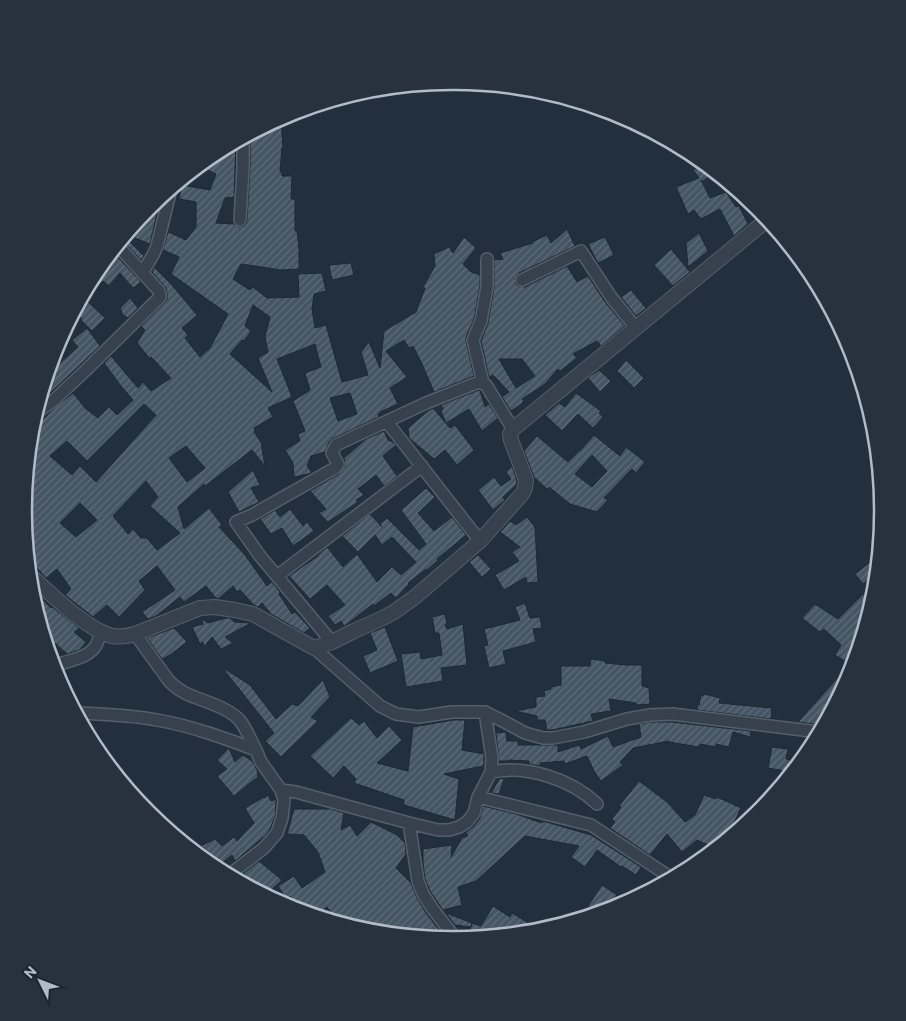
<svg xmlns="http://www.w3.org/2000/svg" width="906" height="1021" viewBox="0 0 906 1021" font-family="Commissioner,sans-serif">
	<defs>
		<pattern id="building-hatch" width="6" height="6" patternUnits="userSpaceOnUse" patternTransform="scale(1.25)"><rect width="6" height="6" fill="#465564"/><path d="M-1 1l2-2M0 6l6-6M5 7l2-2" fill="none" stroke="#5e6c79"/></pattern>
	</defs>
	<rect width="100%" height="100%" fill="#222f3d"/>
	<path fill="url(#building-hatch)" stroke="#1d2834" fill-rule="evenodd" d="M281,118L283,147H282L280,172H282V176H292L291,199H295V231H297L299,248V269L281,270L241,264L233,279L250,290L253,287L267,298L299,297L298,274L322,273L326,291L314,294L312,309L315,328L326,325L342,382L368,375L361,352L369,342L380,368L384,331L416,312L425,288L423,287L435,266L434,254L449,247L453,253L464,237L476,248L463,264L471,272L480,275V286L474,319L466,337V341L474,376L434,392L422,364L413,346L409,348L404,340L386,351L407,377L390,388L398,404L380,412L381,413L378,414L379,417L332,439L329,442L325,452L311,456L307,466L312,473L294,477L293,463L285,450L300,441L298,434L305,431L293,401L310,390L305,373L321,367L315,344L277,359L292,397L268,408L273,417L254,428L255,431L254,432L261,442L265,466L252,450L205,486L204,484L178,507L184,529L209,508L222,525L219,527L245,555L267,586L272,582L280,592L279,594L292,614L295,612L310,628L304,633L271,614L262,603L258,607L254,605L240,590L237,592L233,586L218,599L216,598L206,586L184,602L180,597L156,616L148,619L142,612L175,590L157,566L139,581L145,590L119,617L107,605L93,617L65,595L71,589L57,569L46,578L29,559L24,510L32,432L50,412L73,393L85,408L98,418L109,407L117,415L133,400L121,386L104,363L111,356L138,388L143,382L151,391L171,378L151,357L150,359L137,343L145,330L141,326L167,300V294L166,288L152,272L154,267L171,284L197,315L182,328L188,335L185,338L200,357L210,348L228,314L171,274L179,257L163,250L168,232L186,240L196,227V202L179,199L182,185L210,190L216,174L200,166L215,153L236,142L234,197L225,198L216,223L234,224L239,227L244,226L246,224L247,220L250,168V139L249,135ZM253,305L270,317L265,337L268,352L258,358L272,392L230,354L242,340L244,341L251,331L245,326ZM350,393L357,414L338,421L330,398ZM144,404L156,415L96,482L80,466L72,475L50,456L67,441L87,461ZM186,446L205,468L187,482L169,458ZM146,481L158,497L150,506L180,533L157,550L147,538H141L133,529L128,534L113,516ZM80,503L97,520L76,537L60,523Z
		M703,163L714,172L702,182L701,180L710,198L726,192L736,207L739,206L748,224L734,236L720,209L701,219L694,210L688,214L676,187L699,178L693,170Z
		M153,207L158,209L150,244L127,235L143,215L148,220Z
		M567,229L575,246L519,273L515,279L516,284L518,286L525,287L567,266L577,282L588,276L605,302L625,326L601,346L597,341L573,354L577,358L560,371L558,369L545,384L522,399L524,401L522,402L523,403L511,411L502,397L509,392L493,375L489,377L481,341L488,323L494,288V260L503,259L500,253L533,243L532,242L547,235L551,243ZM499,359H522L535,376L516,388Z
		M699,233L708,251L688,267L686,243Z
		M125,237L144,256L141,260L122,240Z
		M605,237L614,255L598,263L588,244Z
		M671,249L690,272L673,286L654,265Z
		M113,252L141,282L133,288L120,273L109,286L103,281L85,299L105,318L92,331L81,320L82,319L75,312L96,272Z
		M351,263L354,275L332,280L329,265Z
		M631,290L646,308L636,316L621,297Z
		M130,298L138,308L128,318L123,315L120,308Z
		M87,328L100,346L50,393L44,387L49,371H51L78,347L72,340Z
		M626,360L644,378L634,388L617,371Z
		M599,370L611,381L600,392L588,378Z
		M479,390L480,391L485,407L489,404L498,418L482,431L469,409L446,423L441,411L443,409L441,405Z
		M576,393L601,411L599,413L603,417L593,428L578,414L562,431L545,415L559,403L565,407Z
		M433,408L450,428L455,425L474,450L457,465L445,450L434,459L409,438L408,428L428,411Z
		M384,431L388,440L393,442L396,445L383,456L397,476L384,486L376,475L358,489L364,495L356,500L358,502L328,522L319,513L326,509L310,491L339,474L345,465L344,458L366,439Z
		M594,435L620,456L626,447L645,462L636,473L632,469L604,498L608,500L597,512L570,504L549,487L547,489L534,477L524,451L537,436L568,462L580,450V451ZM592,455L607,471L592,487L575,474Z
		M512,466L517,481L516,485L503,497L505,500L504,501L493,510L478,490L494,477L501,486L511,479L506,472Z
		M253,470L260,485L251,488L259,502L239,512L228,492Z
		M426,488L435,497L418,513L434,531L452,517L466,535L437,559L438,560L427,570L426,569L408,583L409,584L396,598L391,593L374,606L373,604L346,625L344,626L341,621L335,625L328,616L345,605L327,585L310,599L289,576L318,556V555L327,547L343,567L357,554L377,582L392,567L401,575L416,562L392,537L382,545L375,535L358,552L342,536L370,514L382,527L380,524L387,518L419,550L426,544L401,510Z
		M290,509L303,526L307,522L314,531L293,546L282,528L271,534L260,519L275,510L280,517Z
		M527,517L535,527L538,582L527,583L526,577L504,590L495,575L519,561L512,552L520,547L500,532L510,521L516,525Z
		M478,555L491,569L482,577L469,562Z
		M878,556L876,573L863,584L855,574Z
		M31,588L51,608L52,607L79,628L74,632L86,642L79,650L67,654L55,643L53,646L50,642L47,645L32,594Z
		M863,594L872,602L849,675L826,718L821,725L798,722L850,664L835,655L841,645L824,629L820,632L802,618L815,604L838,619Z
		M525,603L530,618L540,617L542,628L533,629L536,642L503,651L506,664L489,668L484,646L488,645L484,629L520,620L515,607Z
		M445,614L447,624L445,625L447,629L463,624L467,665L441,668L443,681L406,687L401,654L420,652L421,659L442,655L439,633H435L432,617Z
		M226,618H230L234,622L251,623L225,637L233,643L221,649L212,637L204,647L203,642L200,644L192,627L203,624L202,622L204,620L208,623Z
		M385,627L398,661L370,673L363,656L377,650L370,633Z
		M174,628L187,642L170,655L162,659L147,638Z
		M591,659L605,661V663L625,665H642V686L649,688L650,704L636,705V703L609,699L611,711L591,714L593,721L552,730H547L545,720H537V716L515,711L536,707V697L545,696L544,691L551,689V687L561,685V666H590Z
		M225,669L250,685L276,719L292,704L298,706L323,680L330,697L311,717L318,721L281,757L265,741L274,733L224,670Z
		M704,694L720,698L719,703L772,708L771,719L697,710V705H699L701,695L703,696Z
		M351,718L359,725L364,721L377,738L389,726L402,740L377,763L408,771L413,727L453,720H465L462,750L484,754V762L483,766L444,774L459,779L455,820L404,805V800L354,783L356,779L344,766L333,778L310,756Z
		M651,722H672L751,731L750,737L733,732L729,747L716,744V747L700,744L699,747L669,742V741L633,748L620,762L623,765L601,781L594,771L587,756L565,764L564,761L540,763V766L529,764V761L508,760V761H499L496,733L506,732L507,741H518V745H558V752L579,745L581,749L608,736L613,747L641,737L639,724Z
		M772,747L788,749L786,759L794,761L793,770L791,772L768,768Z
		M229,748L235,762L243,755L253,762L257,770L258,777L246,786L247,788L245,787L234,796L217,776L227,769L217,760Z
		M500,778L504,779L499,794L491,793Z
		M639,781L667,802L685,822L695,815L704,795L716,799L717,797L741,808L734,823L741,827L715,848L697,840L682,852L667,834L650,855L610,828L615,822L612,819L621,807L619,806Z
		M268,795L271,801L276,799V801L275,816L270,829L266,835L235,861L232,855L216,868L203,858L210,853L201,846L215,839L222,846L234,837L237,841L254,823L245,808L264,797L265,798Z
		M483,806L516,814L542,823L543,821L591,835L641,867L636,875L622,866L621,867L597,850L585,867L571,857L579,846L525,836L476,881L458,887L462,905L443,910L430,891L425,879L423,863V849L452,845L451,857L462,838L468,836L466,833L467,831L473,827L480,818Z
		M294,809H331L344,813L341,830L350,825L357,836L371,822L397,835L405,843L406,854L396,868L411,883L417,898L426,913L446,939L369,931L338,922L327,907L316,915L301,911L290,896L286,898L278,886L294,876L302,888L325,872L318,852L304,835L287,834Z
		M259,861L282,880L266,895L250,886L252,883L243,876L244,875V873Z
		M602,885L617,895L606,910L599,913L588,906Z
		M493,906L510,917L512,913L540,930L467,938L472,923L481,926Z
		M446,913L472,923L471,927L455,925Z"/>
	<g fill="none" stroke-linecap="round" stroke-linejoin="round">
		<g stroke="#545f6b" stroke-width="14">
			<path id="minor" d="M240,220L243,168V139
				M142,273L153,255L157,246L171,189
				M522,280L581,251L611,297L636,328
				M483,383L473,340L481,321L487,287V259
				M36,413L54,400L86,370L160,297V294L159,291L118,246
				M387,422L480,541
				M277,576L422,466
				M135,634L169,681C174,686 179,690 185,693C201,701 230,707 241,722C247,730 251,741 256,750
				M332,642L260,556L236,522L252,515L335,468L338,464L332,453L336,445L426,403L479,382L486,385L513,429
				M314,648L380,706L396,714L419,717L452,712H485L501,720L525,733L543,738H553L584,732L627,719L650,715L672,714L819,732
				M54,666C67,660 85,660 95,647C98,643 99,637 101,632
				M77,713C104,714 131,715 157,720C192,726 224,738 256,750L261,762L281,790L284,800L282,818L277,833L264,848L229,875
				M491,772C527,765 571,779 597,804
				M281,790L296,792L409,823L438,830H449L459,827L467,822L474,813L478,797L491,772L492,758L485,712
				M478,797L591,825L667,875
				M409,823L418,881L423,894L432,908L456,939"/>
		</g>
		<g stroke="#545f6b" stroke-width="16">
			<path id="tertiary" d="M30,575C50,593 86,629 112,636C119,637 128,636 135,634L200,608L215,607L235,610L253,614L314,648L332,642L354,631L383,618L394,612L415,597L480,541L522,494L525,488L526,480L511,440L510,434L513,429L767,220"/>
		</g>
		<use href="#minor" stroke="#36414d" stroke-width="11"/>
		<use href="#tertiary" stroke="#36414d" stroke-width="14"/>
	</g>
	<path d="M0 0H906V1021H0ZM452 90H454A420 420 0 0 1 874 510V511A420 420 0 0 1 454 931H452A420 420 0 0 1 32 511V510A420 420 0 0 1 452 90Z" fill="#27323e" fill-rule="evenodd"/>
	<path fill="none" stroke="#b2bcc9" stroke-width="2.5" d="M452 90H454A420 420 0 0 1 874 510V511A420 420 0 0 1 454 931H452A420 420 0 0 1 32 511V510A420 420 0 0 1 452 90Z"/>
	<g transform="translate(40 981) rotate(312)" stroke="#1b2632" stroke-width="4" paint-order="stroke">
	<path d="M0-4L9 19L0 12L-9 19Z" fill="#b2bcc9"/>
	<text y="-8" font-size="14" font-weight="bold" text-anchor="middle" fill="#b2bcc9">N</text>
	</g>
</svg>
